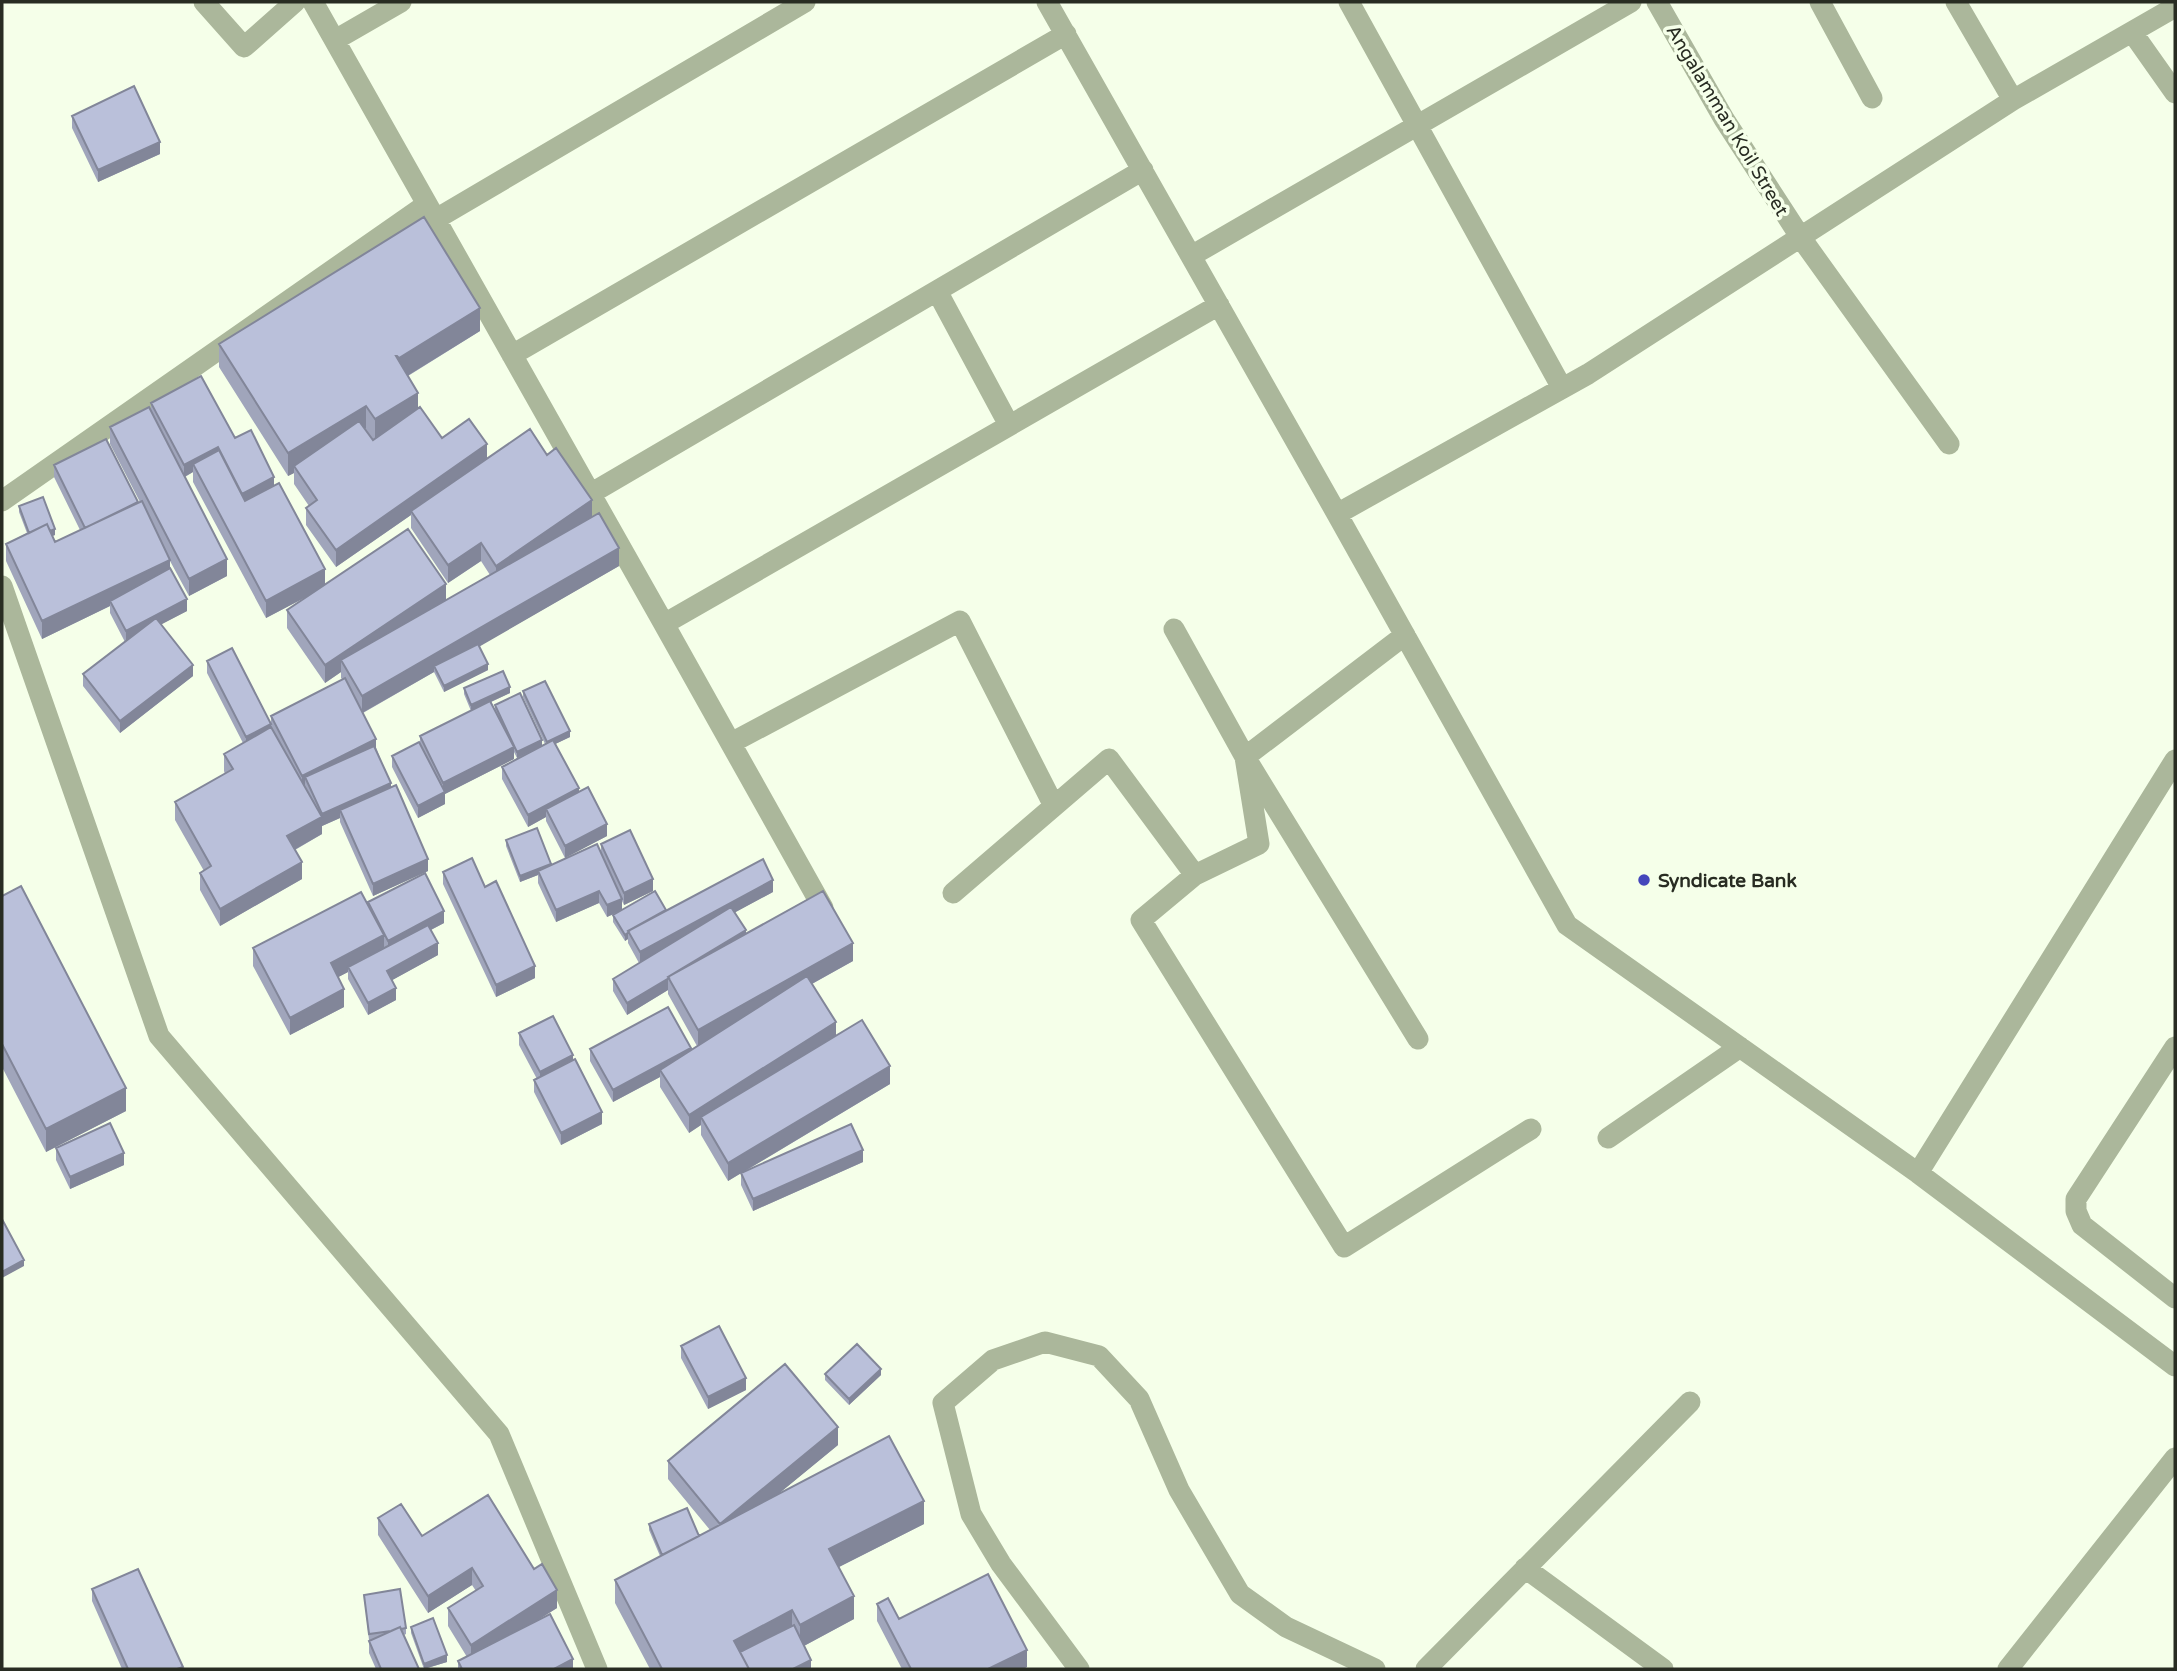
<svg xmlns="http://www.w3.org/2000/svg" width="2177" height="1671" viewBox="0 0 2177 1671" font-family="'Varela Round',sans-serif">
	<rect width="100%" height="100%" fill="#f5ffe9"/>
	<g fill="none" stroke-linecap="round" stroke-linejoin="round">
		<path stroke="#abb79b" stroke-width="21" d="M204,2L244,47L295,2
			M313,2L664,624L1219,305
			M1047,2L1337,514L1567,925L1918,1173L2175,1366
			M1349,2L1562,388
			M1657,2L1724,119L1801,238L1949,444
			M1820,2L1872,98
			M1956,2L2013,100
			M2132,32L2175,93
			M335,40L401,2
			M436,219L805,2
			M1191,256L1631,2
			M937,291L1009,425
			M512,355L1066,34
			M590,494L1143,170
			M2,501L427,204
			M1337,514L1588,374L2013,100L2175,7
			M2,586L159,1036L499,1434L597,1669
			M664,624L823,908
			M1174,629L1245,757L1418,1039
			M731,743L960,621L1054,806
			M1195,875L1141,920L1344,1247L1531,1129
			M953,893L1109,759L1195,875L1259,844L1245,757L1405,635
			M2175,1047L2076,1199V1211L2082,1225L2175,1298
			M1608,1138L1740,1047
			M1918,1173L2175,760
			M1525,1568L1663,1669
			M1079,1669L1001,1564L971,1514L943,1403L993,1360L1045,1342L1099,1356L1139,1399L1179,1490L1240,1594L1286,1627L1375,1669
			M1426,1669L1690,1402
			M2008,1669L2175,1458"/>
	</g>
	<path fill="#a0a5bb" d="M72,116L160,154L98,182L72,128Z
		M480,331L408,376L418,409L442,438L487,459L547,455L592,517L619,566L479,646L488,670L444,692L434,672L363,713L391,787L428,871L373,896L340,822V818L322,826V834L295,850L302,879L220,926L200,890V873L204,871L175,820V802L225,774L224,771V754L243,743L207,673V661L271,728V716L343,680L341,678V672L325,683L287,628V610L308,596L266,618L193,482V472L185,477L227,576L189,596L170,561V568L187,611L161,624L193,676L120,733L83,686V674L125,642L110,613V606L42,639L6,561V544L27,533L19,512V506L55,535L52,536L55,542L80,530L54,477V465L138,503L140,502L110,444V427L151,411V403L235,438L274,486L325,585L446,600L490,575L481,561L448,583L411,528V515L336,567L306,525V508L309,506L294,484V473L288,476L219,367V344Z
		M464,688L510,693L491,702L495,710V705L542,745L545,744L523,697V691L570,737L555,744L579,792L607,836L565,858L546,821V817L528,827L502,779V767L517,758L514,752V759L445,794V804L418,818L392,767V756L420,743V736L471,711L464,694Z
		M506,840L551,865L601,852V844L653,891L624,905L622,901V910L607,917L599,903L556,922L538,883V875L520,882L506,846Z
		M443,872L485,887L535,978L496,997L443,884Z
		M773,892L735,912L746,933L853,961L812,984L836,1035L890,1084L742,1173L863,1162L753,1211L741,1185V1173L728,1181L701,1135V1125L689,1133L660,1087V1077L613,1102L590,1061V1049L691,1050L697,1046L668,994V990L627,1015L613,991V979L639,963L628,943V939L625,941L613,922V915L666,911Z
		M2,896L126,1111L46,1152L2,1067Z
		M368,904L444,923L431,930L438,955L392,980L396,1000L368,1015L348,979V972L338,977L344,1007L290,1035L253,966V948Z
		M519,1033L573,1060L602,1124L561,1145L534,1092V1080L537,1079L519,1045Z
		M56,1148L124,1165L70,1189L56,1160Z
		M681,1346L746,1390L708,1409L681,1358Z
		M825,1374L881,1375L849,1405L825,1380Z
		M838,1445L778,1494L924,1524L839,1567L854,1619L804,1646L811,1669H650L615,1603V1580L660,1556L649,1530V1524L699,1536L710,1530L668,1479V1461Z
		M378,1518L422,1536L557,1608L536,1621L573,1669H458V1661L467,1657L448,1626V1608L476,1591L472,1585L428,1613L378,1535Z
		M92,1589L183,1669H122L92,1601Z
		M364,1595L406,1628V1634L404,1635L419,1669H376L369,1653V1640Z
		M877,1604L899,1619L1027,1667L1023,1669H902L877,1621Z
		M411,1627L447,1662L424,1669L411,1633Z"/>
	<path fill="#828699" d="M160,142V154L98,182V170Z
		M480,308V331L399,381V358Z
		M418,393V416L375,442V419Z
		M366,406V428L297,471L294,466V473L288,476V453Z
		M487,444V461L411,511V515L336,567V550Z
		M218,447V459L193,464V472L184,477V465Z
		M274,477V489L242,506V494Z
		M592,500V518L496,584V566Z
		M55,529V535L31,544V538Z
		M481,543V561L448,583V565Z
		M619,548V566L437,671L434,666V672L362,713V696Z
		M227,559V576L189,596V579Z
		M170,560V578L110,601V606L42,639V621Z
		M325,569V587L266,618V601Z
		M446,584V602L341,660V672L325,683V665Z
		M187,599V611L126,643V631Z
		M488,664V670L444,692V686Z
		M193,665V676L120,733V721Z
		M510,687V693L471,711V705Z
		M271,724V736L246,749V737Z
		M570,731V737L547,748V742Z
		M376,739V751L305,777V787L302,788V776Z
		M542,740V746L517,758V752Z
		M514,747V759L445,794V804L418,818V806L443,793V783Z
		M391,783V795L340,810V818L322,826V834L287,854V836L322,814Z
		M579,788V799L546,809V817L528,827V815Z
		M607,824V836L565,858V846Z
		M428,859V871L373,896V884Z
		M302,862V879L220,926V909Z
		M551,864L538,871V875L520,882V876Z
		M653,879V891L624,905V893Z
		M773,880V892L640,964V952Z
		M599,891V903L556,922V910Z
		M622,899V910L607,917V905Z
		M444,911V923L388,952V941Z
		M746,930V942L669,978Z
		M628,933V939L625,941V935Z
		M384,935V953L348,967V972L331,981V963Z
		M438,943V955L387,983V971Z
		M853,943V961L698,1047V1030Z
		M535,966V978L496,997V985Z
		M668,978V990L627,1015V1003Z
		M396,988V1000L368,1015V1003Z
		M344,989V1007L290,1035V1018Z
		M836,1022V1040L701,1117V1125L689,1133V1115Z
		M691,1048V1060L660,1070V1077L613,1102V1090Z
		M573,1055V1067L540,1084V1072Z
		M890,1066V1084L728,1181V1163Z
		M126,1088V1111L46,1152V1129Z
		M602,1112V1124L561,1145V1133Z
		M863,1150V1162L753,1211V1199Z
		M124,1153V1165L70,1189V1177Z
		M24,1260V1266L2,1278V1272Z
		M881,1369V1375L849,1405V1399Z
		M746,1378V1390L708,1409V1397Z
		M838,1427V1445L720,1542V1524Z
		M924,1501V1524L829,1572V1549Z
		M472,1568V1585L428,1613V1596Z
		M557,1590V1608L471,1662V1645Z
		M854,1596V1619L800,1648V1625Z
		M792,1610V1633L743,1659L734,1641Z
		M1027,1650V1667L1023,1669H988Z
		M447,1655V1662L424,1669V1664Z
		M573,1659V1669H554Z
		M811,1660V1669H793Z"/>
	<path fill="#bac0da" stroke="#828699" stroke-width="2" d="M134,86L160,142L98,170L72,116Z
		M424,217L480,308L399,358L397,356H396L418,393L375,419L366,406L288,453L219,344Z
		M201,376L235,438L251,430L274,477L242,494L218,447L184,465L151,403Z
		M149,407L227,559L189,579L110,427Z
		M420,407L442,438L469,419L487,444L336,550L306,508L317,500L294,466L359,421L373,440Z
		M530,429L547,455L556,448L592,500L496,566L481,543L448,565L411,511Z
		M106,439L138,502L85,528L54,465Z
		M219,450L245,501L279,483L325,569L266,601L193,464Z
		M43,497L55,529L50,531L47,524L29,533L19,506Z
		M142,501L170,560L42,621L6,544L47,524L55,542Z
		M599,513L619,548L362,696L341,660Z
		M408,529L446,584L325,665L287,610Z
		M170,568L187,599L126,631L110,601Z
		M156,618L193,665L120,721L83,674Z
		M478,644L488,664L444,686L434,666Z
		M232,648L271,724L246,737L207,661Z
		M503,671L510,687L471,705L464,688Z
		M345,678L376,739L302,776L271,716Z
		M545,681L570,731L547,742L523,691Z
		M520,693L542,740L517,752L495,705Z
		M490,701L514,747L443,783L420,736Z
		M271,727L322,817L287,836L302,862L220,909L200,873L211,866L175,802L233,769L224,754Z
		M553,740L579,788L528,815L502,767Z
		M419,742L445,792L418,806L392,756Z
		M374,746L391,783L322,814L305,777Z
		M396,785L428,859L373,884L340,810Z
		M588,787L607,824L565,846L546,809Z
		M537,828L551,864L520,876L506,840Z
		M630,830L653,879L624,893L601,844Z
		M597,844L622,899L607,905L599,891L556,910L538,871Z
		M472,858L485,887L496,881L535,966L496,985L443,872Z
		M763,859L773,880L640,952L628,931Z
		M425,873L444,911L388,941L368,902Z
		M21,886L126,1088L46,1129L2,1044V896Z
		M655,891L666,910L628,931L629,932L625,935L613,915Z
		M823,891L853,943L698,1030L668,977Z
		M361,892L384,935L331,963L344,989L290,1018L253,948Z
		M731,907L746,930L668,977L669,978L627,1003L613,979Z
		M428,925L438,943L387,971L396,988L368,1003L348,967Z
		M807,976L836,1022L689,1115L660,1070Z
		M668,1007L691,1048L613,1090L590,1049Z
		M553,1016L573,1055L540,1072L519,1033Z
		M862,1020L890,1066L728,1163L701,1117Z
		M575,1059L602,1112L561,1133L534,1080Z
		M110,1123L124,1153L70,1177L56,1148Z
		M851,1124L863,1150L753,1199L741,1173Z
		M3,1221L24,1260L2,1272V1222Z
		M719,1326L746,1378L708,1397L681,1346Z
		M857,1344L881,1369L849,1399L825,1374Z
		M785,1364L838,1427L720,1524L668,1461Z
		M889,1436L924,1501L829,1549L854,1596L800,1625L792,1610L734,1641L749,1669H662L615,1580Z
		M488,1495L534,1569L542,1564L557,1590L471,1645L448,1608L483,1586L472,1568L428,1596L378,1518L401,1504L422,1536Z
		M687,1508L699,1536L662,1555L649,1524Z
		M138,1569L183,1667L177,1669H128L92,1589Z
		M988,1574L1027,1650L988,1669H911L877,1604L888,1598L899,1619Z
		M400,1589L406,1628L401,1629L400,1627L391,1631L369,1634L364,1595Z
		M550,1614L573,1659L554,1669H462L458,1661Z
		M433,1618L447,1655L424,1664L411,1627Z
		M794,1625L811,1660L793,1669H749L740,1652Z
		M400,1627L419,1669H381L369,1641Z"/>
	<circle fill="#4446bb" stroke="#f5ffe9" stroke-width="2.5" cx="1644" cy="880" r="7"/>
	<g text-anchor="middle" stroke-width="7" stroke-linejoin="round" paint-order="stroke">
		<g font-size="19" fill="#282c22" stroke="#f5ffe9">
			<text transform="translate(1728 120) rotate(59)" y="7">Angalamman Koil Street</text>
		</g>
		<g font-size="19" font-weight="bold" fill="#282c22" stroke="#f5ffe9" text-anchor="start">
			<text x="1658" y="887">Syndicate Bank</text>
		</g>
	</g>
	<rect width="2177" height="1671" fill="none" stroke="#282c22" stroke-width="7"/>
</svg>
